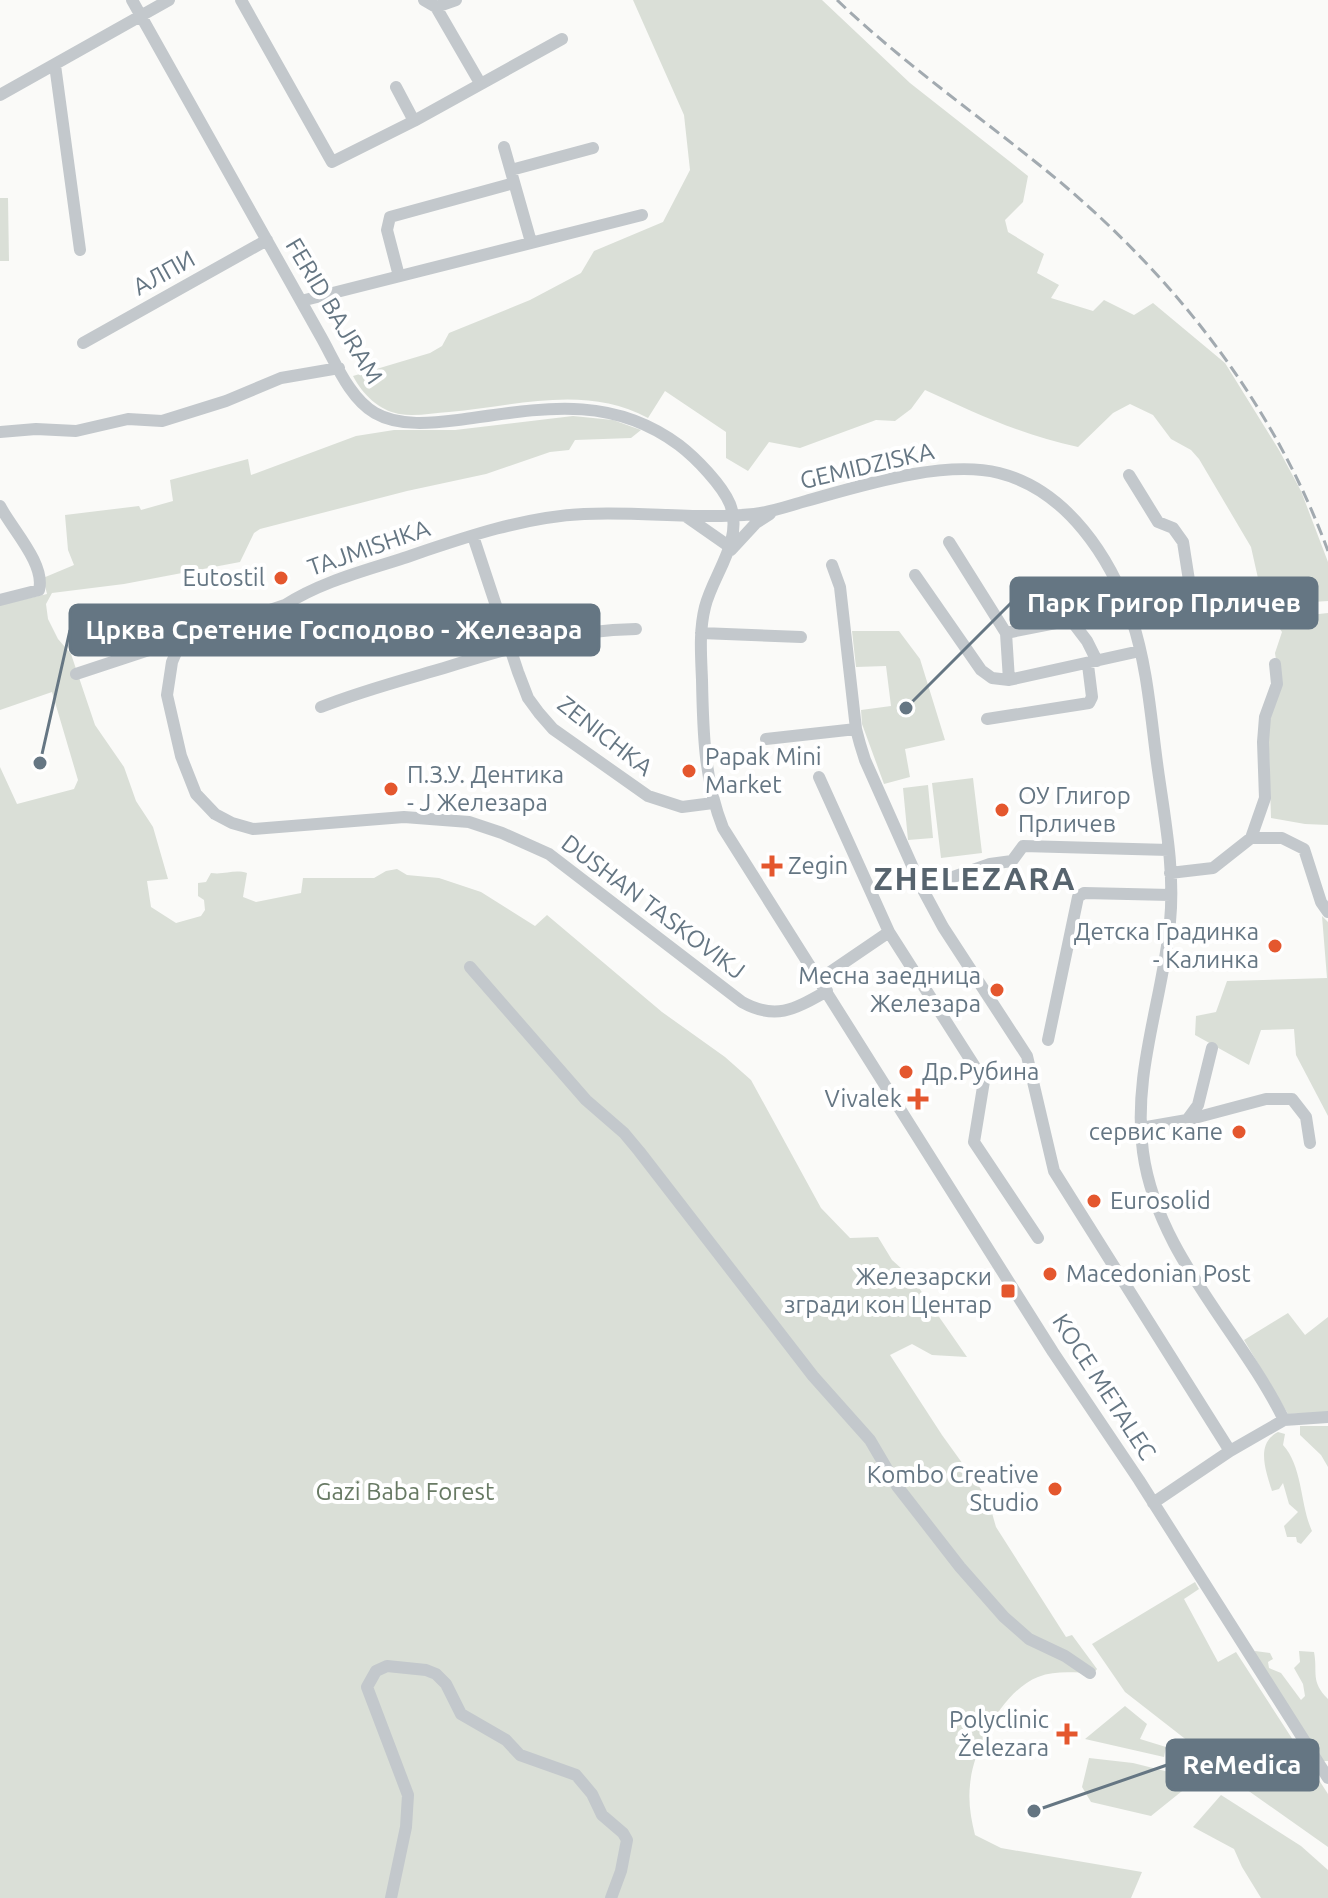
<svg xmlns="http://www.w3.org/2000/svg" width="1328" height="1898" viewBox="0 0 1328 1898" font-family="Ubuntu,sans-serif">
	<rect width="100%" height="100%" fill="#fafaf8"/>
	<path fill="#dadfd7" d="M633,0H822L910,83L1028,176L1023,202L1005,220L1008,232L1044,254L1037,273L1059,285L1051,298L1093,311L1104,300L1134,315L1153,303L1225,363L1279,450L1301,491L1328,562V601L1264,605L1251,547L1199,459L1191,450L1171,439L1153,415L1130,404L1113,413L1078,447C1024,436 975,413 925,390L911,409L895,421L876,420L800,448L769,442L748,471L726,458V432L665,391L648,418C586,384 515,406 449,412C433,413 415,417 399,414C379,410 363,395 353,376L430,353L442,346L449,333L530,300L581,273L594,251L663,222L690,170L684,115Z
		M0,198H8L9,261H0Z
		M573,416L613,420L641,430L631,438L575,440L569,450L550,452L486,474L407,491L260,529L254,533L240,562L124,584L52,593L46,604L48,619L58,639L71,654L95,725L124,767L136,801L153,827L168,879L147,881L151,907L176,923L201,916L205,910L204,900L198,896V883L206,882L211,873C225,875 234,869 247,873L243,897L256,902L301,893L303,878H374L386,871L397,869L407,875L439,878L481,892L535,926L547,915L662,1012L725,1057L751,1080L821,1208L850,1238L878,1237L892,1260L912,1278L967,1357L932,1355L912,1344L890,1355L942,1435L988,1499L996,1527L1066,1637L1072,1635L1097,1669L1094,1673C1074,1673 1056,1670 1038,1677C1002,1691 973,1749 970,1785C968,1802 971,1819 975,1835L1001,1848L1142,1872L1131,1898H0V767L17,804L74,789L78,780L52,692L0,710V605L47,594L43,578L74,565L68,550L65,515L139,506L141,510L173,501L170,480L248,459L251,475L356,436L394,430H455Z
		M1328,613V825L1305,824L1271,818L1268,722L1280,689L1275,653L1282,632L1273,619Z
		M852,631H899L920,659L945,740L905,749L910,777L884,784L862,724L861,710L891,706L886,666L856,667Z
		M973,778L982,853L941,858L932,783Z
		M928,785L933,838L908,840L903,788Z
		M1322,916L1328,922V1116L1296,1055L1294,1029L1261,1030L1249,1065L1195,1035L1196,1016L1216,1012L1227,981L1327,978Z
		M1288,1313L1305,1335L1328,1317V1412L1288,1414L1244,1340Z
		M1300,1426H1328V1467L1321,1455L1300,1435Z
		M1278,1432L1285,1434L1283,1445C1303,1467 1300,1505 1312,1531L1301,1544L1297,1542L1296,1537H1287L1284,1526L1298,1512L1289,1504L1283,1483L1279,1489L1272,1491C1266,1471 1255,1444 1278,1432Z
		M1195,1582L1199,1589L1184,1599L1218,1662L1236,1652L1328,1794V1847L1226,1775L1202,1752L1125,1692L1092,1644Z
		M1255,1651L1270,1653L1273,1659L1268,1662L1269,1668L1281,1673L1301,1700L1305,1696L1303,1684L1294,1668L1300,1662L1299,1651L1314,1652C1318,1673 1310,1681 1328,1699V1761H1323L1256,1660Z
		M1125,1706L1147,1724L1140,1739L1166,1747L1164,1757L1085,1739Z
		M1089,1758L1133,1763L1197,1779L1151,1816L1091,1802L1082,1787Z
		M1221,1795L1301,1846L1328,1870V1898H1261L1242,1867L1234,1849L1193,1827Z"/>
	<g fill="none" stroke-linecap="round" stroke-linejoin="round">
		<path stroke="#c3c8cc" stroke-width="12" d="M132,0L320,335C335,361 349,398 375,413C399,427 433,423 458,420C539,409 609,393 679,445C696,458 722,485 730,504C744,541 713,574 705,607C699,631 701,655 702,680C703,731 704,780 723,828L1053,1352L1139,1480L1328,1778
			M241,0L332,162L414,121L562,39
			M424,0L436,7L456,0
			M436,7L480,83
			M55,65L80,250
			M396,87L414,121
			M0,95L169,0
			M504,147L531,242
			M511,170L593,148
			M399,276L387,230L390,217L514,183
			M301,301L642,215
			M83,343L267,240
			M0,432L36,429L76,431L128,419L162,421L226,401L281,378L339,368
			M1129,475L1158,522L1173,528L1183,542L1193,606
			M0,506C11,528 46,564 39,590L0,600
			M687,517L730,547
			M473,536L518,672L528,698L539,713L553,729L648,796L682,807L713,803
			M949,542L1006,633L1009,680
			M731,550L756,523L770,514
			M832,565L840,587L856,729L860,744L865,760L922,888L943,927L1027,1056L1054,1171L1230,1451
			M915,575L981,670L992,678L1009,680L1140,651
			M1131,619L1165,606H1193L1266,613L1309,608
			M701,633L801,637
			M1006,633L1071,620L1087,641L1097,661
			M187,638L178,648L172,662L167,695L181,756L196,794L215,814L232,823L253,829L404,817L469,822L502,833L549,854L742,1002C776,1021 795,1009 827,991
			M76,674L285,605C321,582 361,572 401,559C460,539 521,517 584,514C641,511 697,520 754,514C772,512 788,506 806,501C860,486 944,459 999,473C1067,490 1111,558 1132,620C1148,668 1151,721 1158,770C1165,820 1175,871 1170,922C1163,999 1132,1074 1143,1152C1157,1255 1240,1330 1284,1420
			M321,707C361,691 403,680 444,668C508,648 569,630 636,629
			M987,719L1089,703L1092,697L1088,665
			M766,739L856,729
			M819,777L889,932L984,1081L974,1142L1038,1238
			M1251,838L1265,798L1263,742L1265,717L1277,684L1275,664
			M1170,873L1213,868L1251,838H1282L1304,849L1321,902L1328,912
			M922,888L990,864L1012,861L1023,846L1169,850
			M470,967L586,1100L624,1133L639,1151L813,1376L870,1440L897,1486L960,1567L1004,1617L1029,1639L1065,1656L1090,1673
			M820,979L889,932
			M1048,1040L1078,897L1084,893L1171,895
			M1187,1120L1266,1099H1292L1306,1117L1310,1143
			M1141,1128L1187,1120L1198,1105L1212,1048
			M1153,1503L1230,1451L1284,1420L1328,1417
			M391,1898L406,1827L408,1795L367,1687L376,1671L387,1666L426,1670L436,1674L446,1684L461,1714L506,1740L520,1755L576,1775L592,1794L602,1815L623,1833L627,1840L621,1871L611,1898"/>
		<path stroke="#a2aab0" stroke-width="3" stroke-dasharray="12 6" stroke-linecap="butt" d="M837,0C906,66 985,120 1059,181C1178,281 1274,405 1328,551"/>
	</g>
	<g fill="#e4572e" stroke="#fff" stroke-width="3">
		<circle cx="281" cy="578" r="8"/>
		<circle cx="689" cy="771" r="8"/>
		<circle cx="391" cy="789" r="8"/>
		<circle cx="1002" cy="810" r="8"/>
		<path d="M768 854h8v8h8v8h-8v8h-8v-8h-8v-8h8z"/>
		<circle cx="1275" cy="946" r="8"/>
		<circle cx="997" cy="990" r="8"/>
		<circle cx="906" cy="1072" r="8"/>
		<path d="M914 1087h8v8h8v8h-8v8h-8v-8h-8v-8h8z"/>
		<circle cx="1239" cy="1132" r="8"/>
		<circle cx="1094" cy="1201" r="8"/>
		<circle cx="1050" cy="1274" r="8"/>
		<rect x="1000" y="1283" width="16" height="16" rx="4"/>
		<circle cx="1055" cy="1489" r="8"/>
		<path d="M1063 1722h8v8h8v8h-8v8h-8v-8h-8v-8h8z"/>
	</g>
	<g text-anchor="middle" stroke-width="8" stroke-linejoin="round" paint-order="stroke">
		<g font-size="24" fill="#657683" stroke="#fff">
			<text transform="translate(164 273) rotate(-29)" y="8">АЛПИ</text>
			<text transform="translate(334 311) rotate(59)" y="8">FERID BAJRAM</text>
			<text transform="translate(867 466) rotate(-13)" y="8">GEMIDZISKA</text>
			<text transform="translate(369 548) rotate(-19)" y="8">TAJMISHKA</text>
			<text transform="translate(605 736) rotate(38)" y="8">ZENICHKA</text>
			<text transform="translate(653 907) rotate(37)" y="8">DUSHAN TASKOVIKJ</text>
			<text transform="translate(1104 1387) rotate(57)" y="8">KOCE METALEC</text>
		</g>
		<g font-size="24" fill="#657683" stroke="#fff" text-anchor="end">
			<text x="265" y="586">Eutostil</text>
			<text x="705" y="765" text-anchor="start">Papak Mini<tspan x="705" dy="28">Market</tspan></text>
			<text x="407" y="783" text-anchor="start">П.З.У. Дентика<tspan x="407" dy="28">- Ј Железара</tspan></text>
			<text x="1018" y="804" text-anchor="start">ОУ Глигор<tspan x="1018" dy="28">Прличев</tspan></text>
			<text x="788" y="874" text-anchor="start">Zegin</text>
			<text x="1259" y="940">Детска Градинка<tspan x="1259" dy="28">- Калинка</tspan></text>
			<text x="981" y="984">Месна заедница<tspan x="981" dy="28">Железара</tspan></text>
			<text x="922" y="1080" text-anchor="start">Др.Рубина</text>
			<text x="902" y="1107">Vivalek</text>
			<text x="1223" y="1140">сервис капе</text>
			<text x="1110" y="1209" text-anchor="start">Eurosolid</text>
			<text x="1066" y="1282" text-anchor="start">Macedonian Post</text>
			<text x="992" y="1285">Железарски<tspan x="992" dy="28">згради кон Центар</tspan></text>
			<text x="1039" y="1483">Kombo Creative<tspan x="1039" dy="28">Studio</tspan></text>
			<text x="1049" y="1728">Polyclinic<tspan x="1049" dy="28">Železara</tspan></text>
		</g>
		<g font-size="24" fill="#687a64" stroke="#fff">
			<text x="405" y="1500">Gazi Baba Forest</text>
		</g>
		<g font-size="32" font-weight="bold" letter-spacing="2" fill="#57646e" stroke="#fff">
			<text x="975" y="890">ZHELEZARA</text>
		</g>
	</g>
	<path fill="none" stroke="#657683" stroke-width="3" d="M906 708L1011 603M40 763L70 630M1034 1811L1167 1765"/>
	<g fill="#657683" stroke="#fff" stroke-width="3">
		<circle cx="906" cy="708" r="8"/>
		<circle cx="40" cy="763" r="8"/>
		<circle cx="1034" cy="1811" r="8"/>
	</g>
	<g fill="#657683" stroke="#657683" stroke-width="3">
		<rect x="1011" y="578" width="306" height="50" rx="8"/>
		<rect x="70" y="605" width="529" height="50" rx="8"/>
		<rect x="1167" y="1740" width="151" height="50" rx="8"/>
	</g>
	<g font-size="26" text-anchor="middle" font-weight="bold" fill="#fff">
		<text x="1164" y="612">Парк Григор Прличев</text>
		<text x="334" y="639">Црква Сретение Господово - Железара</text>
		<text x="1242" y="1774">ReMedica</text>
	</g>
</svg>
